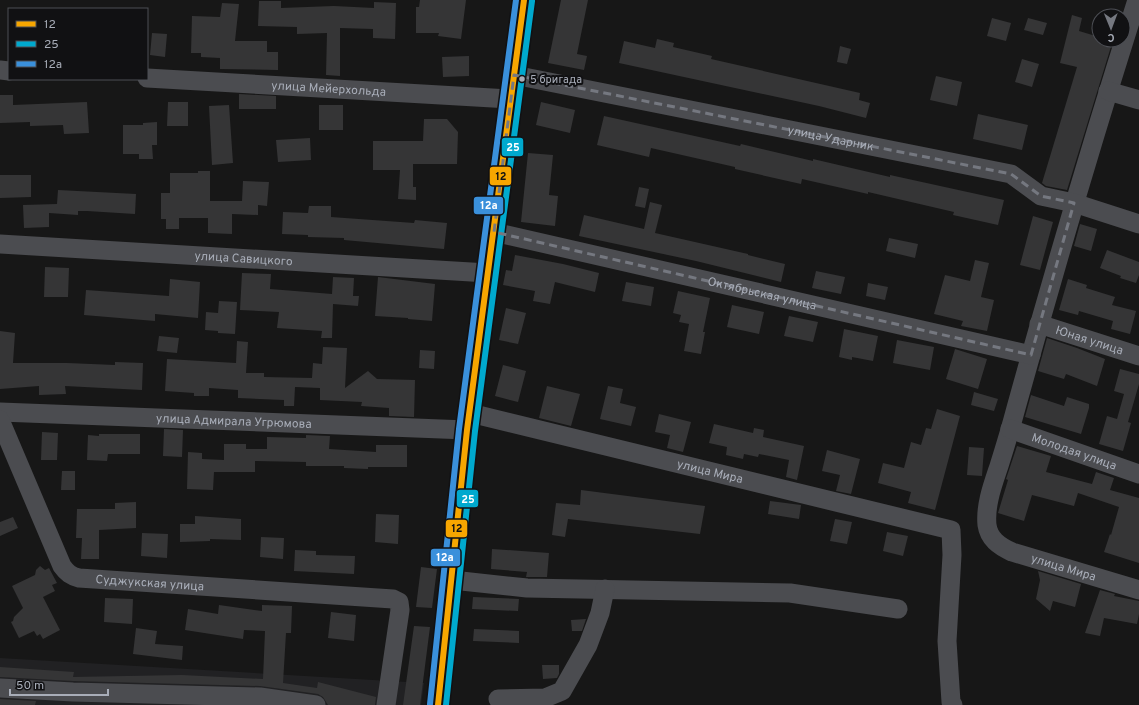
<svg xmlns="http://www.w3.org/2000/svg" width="1139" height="705" viewBox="0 0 1139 705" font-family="Overpass,sans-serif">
	<rect width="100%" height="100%" fill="#171717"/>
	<path fill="#212123" d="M0,658L424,683L421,705H0Z"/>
	<path fill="#353536" d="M420,0H466L461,39L438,36L439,33H416V7H419Z
		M561,0H588L577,54L587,56L584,70L548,63Z
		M259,1H281V8L334,6L374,8V2L396,3L395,39L373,38V29L340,28V76L326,75L327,33L297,34V27L258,26Z
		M222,3L239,4L235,41H267V52H278V70L220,69V58L201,57V53H191L192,16L220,17Z
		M1072,15L1082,18L1079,31L1099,37V40H1113L1067,190L1046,186L1042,183L1077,67L1060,63Z
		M992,18L1011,23L1006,41L987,36Z
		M1028,18L1047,23L1043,35L1024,30Z
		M152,33L167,34L165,57L150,55Z
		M657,39L674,43L673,47L712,56L711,59L860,93L859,100L870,103L866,118L819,106L619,63L624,41L655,48Z
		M840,46L851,49L847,64L837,62Z
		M469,56V76L443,77L442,57Z
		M1022,59L1039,64L1032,87L1015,82Z
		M936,76L962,82L957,106L930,100Z
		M239,94L276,96V109H239Z
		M0,95H13V105L87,102L89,133L64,134L63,125L30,126V122L0,123Z
		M168,102H188V126H167Z
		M541,102L575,110L570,133L536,125Z
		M229,105L233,163L212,165L209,106Z
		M319,105H343V130H319Z
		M978,114L1028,125L1022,150L973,139Z
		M604,116L740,146L741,144L813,161V159L890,177V175L1004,200L998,225L953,215L954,212L868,192V194L802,179L801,184L735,169V167L651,148L649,157L597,145Z
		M424,119H447L458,132L457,164H413V187H416V200L398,199L400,170H373V141H423Z
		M157,122V145H152L153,159H139V154H123V125H143V123Z
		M310,138L311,160L278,162L276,140Z
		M528,153L553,155L549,195L558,196L555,226L521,222Z
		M198,171H210V201H242L243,181L269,182L267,206L258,205V215L232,214V234L208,233V218H179V229H166V219H161V193H170V173H198Z
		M0,175H31V197L0,198Z
		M639,187L649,189L645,208L635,206Z
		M58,190L136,194L135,214L87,211H78V215L49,213V227L24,228L23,205L57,204Z
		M650,202L662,205L655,233L748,254V255L785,264L781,282L696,261L579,236L584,215L644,229Z
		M309,206H331V217L414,223L415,220L447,223L444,249L344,240V238L308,237V235L282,234L283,212L308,213Z
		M1033,216L1053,222L1040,270L1020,265Z
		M1080,224L1097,229L1091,251L1074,246Z
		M889,238L918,244L915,258L886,251Z
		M1107,250L1139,262V275L1136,283L1120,278L1121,276L1100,268Z
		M515,255L563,264L599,273L595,292L555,282L550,304L533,301L535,291L503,285L506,270L512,271Z
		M975,260L989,263L981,297L994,300L987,331L961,326L963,321L934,314L945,275L970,281Z
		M45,267L69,268L68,297H44Z
		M816,271L845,277L841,294L812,288Z
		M242,273L271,274L270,289L332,294L333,277L354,278L353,296H359L358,306L333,304L332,338H321L322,331L277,328L279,312L240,310Z
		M378,277L435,284L432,321L408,319V318L375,316Z
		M170,279L200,282L198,318L155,314V321L84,315L86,290L169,296Z
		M1068,279L1087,285L1086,288L1115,297L1112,305L1136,311L1130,334L1111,329L1113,321L1079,311L1078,315L1059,310Z
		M626,282L654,287L651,306L622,301Z
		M868,283L888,287L885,300L866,296Z
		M678,291L710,298L703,332H705L701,354L684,351L689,324L679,322L681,315L673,313Z
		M219,301L237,302L235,334L218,333V331L205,330L206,312L218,313Z
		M732,305L764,312L759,334L727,327Z
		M506,308L526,313L518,344L499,340Z
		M789,316L818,322L813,342L784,336Z
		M844,329L878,336L873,361L852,357V360L839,357Z
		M0,331L15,333L13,363H67L115,365V362L143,363L142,390L65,386L66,394L39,395V386L0,389Z
		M159,336L179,338L177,353L157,351Z
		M1047,338L1077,348L1105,359L1097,386L1066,374L1064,379L1038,371Z
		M897,340L934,347L930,370L893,363Z
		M237,341L248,342L246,373H264V377L312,378L313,363L322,364L323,347L347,348L345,388L368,371L377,379L415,380L414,417L389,416V408L361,406L362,402L320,400V388L295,387L294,406H284V400L238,398V390L209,388V396H194V393L165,391L167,359L236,363Z
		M955,349L987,359L978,389L946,379Z
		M420,350L435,351L434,369L419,368Z
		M503,365L526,371L518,402L495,396Z
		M1120,369L1139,374V384L1128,422L1131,423L1123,451L1099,444L1107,416L1117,419L1124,394L1114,391Z
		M547,386L580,394L571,426L539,418Z
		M608,386L623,389L620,403L636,407L631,426L600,419Z
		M974,392L998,399L994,411L971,405Z
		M1031,395L1064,406L1067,397L1089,404V408L1081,434L1025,417Z
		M937,409L960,416L935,510L908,503L911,492L878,483L883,463L904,468L911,442L921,445L926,428L931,429Z
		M659,414L691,422L683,452L667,448L670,435L655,432Z
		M714,424L753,433L754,428L764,430L763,437L804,446L797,480L786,477L789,460L759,454L758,457L744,454L743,459L726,455L727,447L709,443Z
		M164,429L183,430L182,457L163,456Z
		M42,432L58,433L57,460H41Z
		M99,434H140V454H108L107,461L87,460L88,435L99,436Z
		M306,435L330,436L329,449L376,452V445H407V467H368V469L344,468V466H306V462L255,461V472H214L213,490L187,489L188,452L202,453V459L224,460V444H246V449H267V437L306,438Z
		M1017,446L1051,456L1046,472L1092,484L1096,472L1114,478L1110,490L1139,498V563L1104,552L1110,534L1111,535L1119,507L1078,493L1074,506L1032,495L1024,521L998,513L1008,480L1006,479Z
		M969,447L984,448L982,476L967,475Z
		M827,450L860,459L851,494L836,491L840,475L822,471Z
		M62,471H75V490H61Z
		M581,490L705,506L700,534L568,519L565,537L552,535L556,503L580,505Z
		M770,501L801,505L799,519L768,514Z
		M136,502V528L99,530V559H81L82,538H76L77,509H115V503Z
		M376,514L399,515L398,544L375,542Z
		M195,516L241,519V540L210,539V541L180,542V524H195Z
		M13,517L18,528L0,536V522Z
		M835,519L852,522L847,544L830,541Z
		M887,532L908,536L903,556L883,551Z
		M142,533L168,534L167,558L141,556Z
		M261,537L284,538L283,559L260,557Z
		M492,549L549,553L547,577H526L527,572L491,569Z
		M295,550L316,551V555L355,556L354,574L294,571Z
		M40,566L45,570L49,568L57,583L52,585L55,591L43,597L60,630L43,639L40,634L37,636L34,631L19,638L11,622L13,621L14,617L23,608L12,586L35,575L36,570Z
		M421,567L437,569L432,608L416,607Z
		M1038,571L1081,584L1075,607L1053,601L1050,611L1036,599L1040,580Z
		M1100,590L1115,594L1114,596L1139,601V614L1137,624L1104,618L1100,636L1085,633Z
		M473,597L519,599L518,611L472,609Z
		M105,598L133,599L132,624L104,622Z
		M219,605L262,611V605L292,606L291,633H286L283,683L317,688L318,682L376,697L375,705H328L323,697L318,694L260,686L73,681L0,677V667L74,672L73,677L182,675L263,679L265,631L244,630L243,639L185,630L188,609L218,614Z
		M331,612L356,615L354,641L328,638Z
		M586,619L582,631H572L571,620Z
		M414,626L430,627L420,705H403Z
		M136,628L157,631L155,644L183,646L182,660L133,654Z
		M474,629L519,631V643L473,641Z
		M542,665H559V674L557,678L543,679Z
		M0,699L36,701L35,705H0Z"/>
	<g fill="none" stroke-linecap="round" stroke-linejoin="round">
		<g stroke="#4b4c50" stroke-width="19">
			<path id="s1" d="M1137,0C1094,135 1054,271 1016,408C1011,427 1005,447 999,466C993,484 985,505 987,525C989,539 999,546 1012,552L1139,590"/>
			<path d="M0,70L9,71"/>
			<path id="s2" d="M514,75L1011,174L1041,196L1074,203L1139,224"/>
			<path id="s3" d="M147,78L510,99"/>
			<path d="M1108,91L1139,100"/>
			<path id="s4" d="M494,232L1031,355"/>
			<path id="s5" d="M0,244L488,273"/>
			<path id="s6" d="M1039,324L1139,356"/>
			<path id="s7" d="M0,412L467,430"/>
			<path id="s8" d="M470,413L951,530L952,555L947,641L951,702L953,705"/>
			<path id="s9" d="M0,420L62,566C67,573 71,576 79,578L393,599L399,602L400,610L386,705"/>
			<path id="s10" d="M1010,429L1139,474"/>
			<path d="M452,580L527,588L790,593L898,609"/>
			<path d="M0,688L73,692L260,697L316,705"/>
			<path d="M498,699L545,698L562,691L588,645L600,613L605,589"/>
			<path d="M438,705L467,430L524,0"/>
		</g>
		<g stroke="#111113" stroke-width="9">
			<path id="bus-1" d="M438,705L467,430L524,0"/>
		</g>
		<g stroke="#111113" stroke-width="9">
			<path id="bus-2" d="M446,705L475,431L532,1"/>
		</g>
		<g stroke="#111113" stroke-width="9">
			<path id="bus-3" d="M430,704L459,429L516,0"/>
		</g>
		<use href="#bus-1" stroke="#f7a600" stroke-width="6"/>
		<use href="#bus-2" stroke="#00a9ce" stroke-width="6"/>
		<use href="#bus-3" stroke="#3a90db" stroke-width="6"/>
	</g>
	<path fill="none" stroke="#757880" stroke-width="3" stroke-dasharray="8 5" stroke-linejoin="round" d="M514,75L1011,174L1041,196L1074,203L1031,355L494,232Z"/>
	<circle fill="#a8adb8" stroke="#111113" stroke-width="1.5" cx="522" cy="79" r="3.5"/>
	<g text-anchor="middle" stroke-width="4" stroke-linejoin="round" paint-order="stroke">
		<g font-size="11" fill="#a8adb8" stroke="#111113" text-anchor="start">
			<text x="530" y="83">5 бригада</text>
		</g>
		<g font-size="12" fill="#a8adb8" stroke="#111113">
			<text dy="4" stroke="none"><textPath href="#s3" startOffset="182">улица Мейерхольда</textPath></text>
			<text dy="4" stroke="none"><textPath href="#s2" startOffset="323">улица Ударник</textPath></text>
			<text dy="4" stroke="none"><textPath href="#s5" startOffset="244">улица Савицкого</textPath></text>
			<text dy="4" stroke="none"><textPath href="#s4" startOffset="275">Октябрьская улица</textPath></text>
			<text dy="4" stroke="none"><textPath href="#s6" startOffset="53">Юная улица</textPath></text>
			<text dy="4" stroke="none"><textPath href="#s7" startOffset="234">улица Адмирала Угрюмова</textPath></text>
			<text dy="4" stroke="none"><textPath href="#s10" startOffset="68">Молодая улица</textPath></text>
			<text dy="4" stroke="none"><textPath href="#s8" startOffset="247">улица Мира</textPath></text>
			<text dy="4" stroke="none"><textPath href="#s1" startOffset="639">улица Мира</textPath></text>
			<text dy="4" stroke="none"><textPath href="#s9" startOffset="251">Суджукская улица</textPath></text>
		</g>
	</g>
	<g stroke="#111113" stroke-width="1.5">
		<rect x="501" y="137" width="23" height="20" rx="4" fill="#00a9ce"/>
		<rect x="489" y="166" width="23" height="20" rx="4" fill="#f7a600"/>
		<rect x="473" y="196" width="31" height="19" rx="4" fill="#3a90db"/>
		<rect x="456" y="489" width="23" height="19" rx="4" fill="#00a9ce"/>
		<rect x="445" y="519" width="23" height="19" rx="4" fill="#f7a600"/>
		<rect x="430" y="548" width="31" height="19" rx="4" fill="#3a90db"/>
	</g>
	<g font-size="11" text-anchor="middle" font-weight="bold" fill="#fff">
		<text x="513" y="151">25</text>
		<text x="489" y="209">12а</text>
		<text x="468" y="503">25</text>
		<text x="445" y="561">12а</text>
	</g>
	<g font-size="11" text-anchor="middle" font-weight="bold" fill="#111">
		<text x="501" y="180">12</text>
		<text x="457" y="532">12</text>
	</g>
	<rect x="8" y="8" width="140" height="72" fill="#111113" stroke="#4d4f55"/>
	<rect x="16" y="21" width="20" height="6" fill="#f7a600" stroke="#4d4f55"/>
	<text x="44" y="28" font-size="12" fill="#a8adb8">12</text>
	<rect x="16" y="41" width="20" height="6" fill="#00a9ce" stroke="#4d4f55"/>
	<text x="44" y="48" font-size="12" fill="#a8adb8">25</text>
	<rect x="16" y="61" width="20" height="6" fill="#3a90db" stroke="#4d4f55"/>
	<text x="44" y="68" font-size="12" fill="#a8adb8">12а</text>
	<g transform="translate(1111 28) rotate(179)"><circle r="19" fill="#111113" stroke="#4d4f55"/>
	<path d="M0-3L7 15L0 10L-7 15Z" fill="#757880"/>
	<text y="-6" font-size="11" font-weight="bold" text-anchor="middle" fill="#a8adb8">С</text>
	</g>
	<path d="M10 689v6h98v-6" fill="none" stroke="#a8adb8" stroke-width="2"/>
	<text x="16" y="689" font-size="12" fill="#a8adb8" stroke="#111113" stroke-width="3" paint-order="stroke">50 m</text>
</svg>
